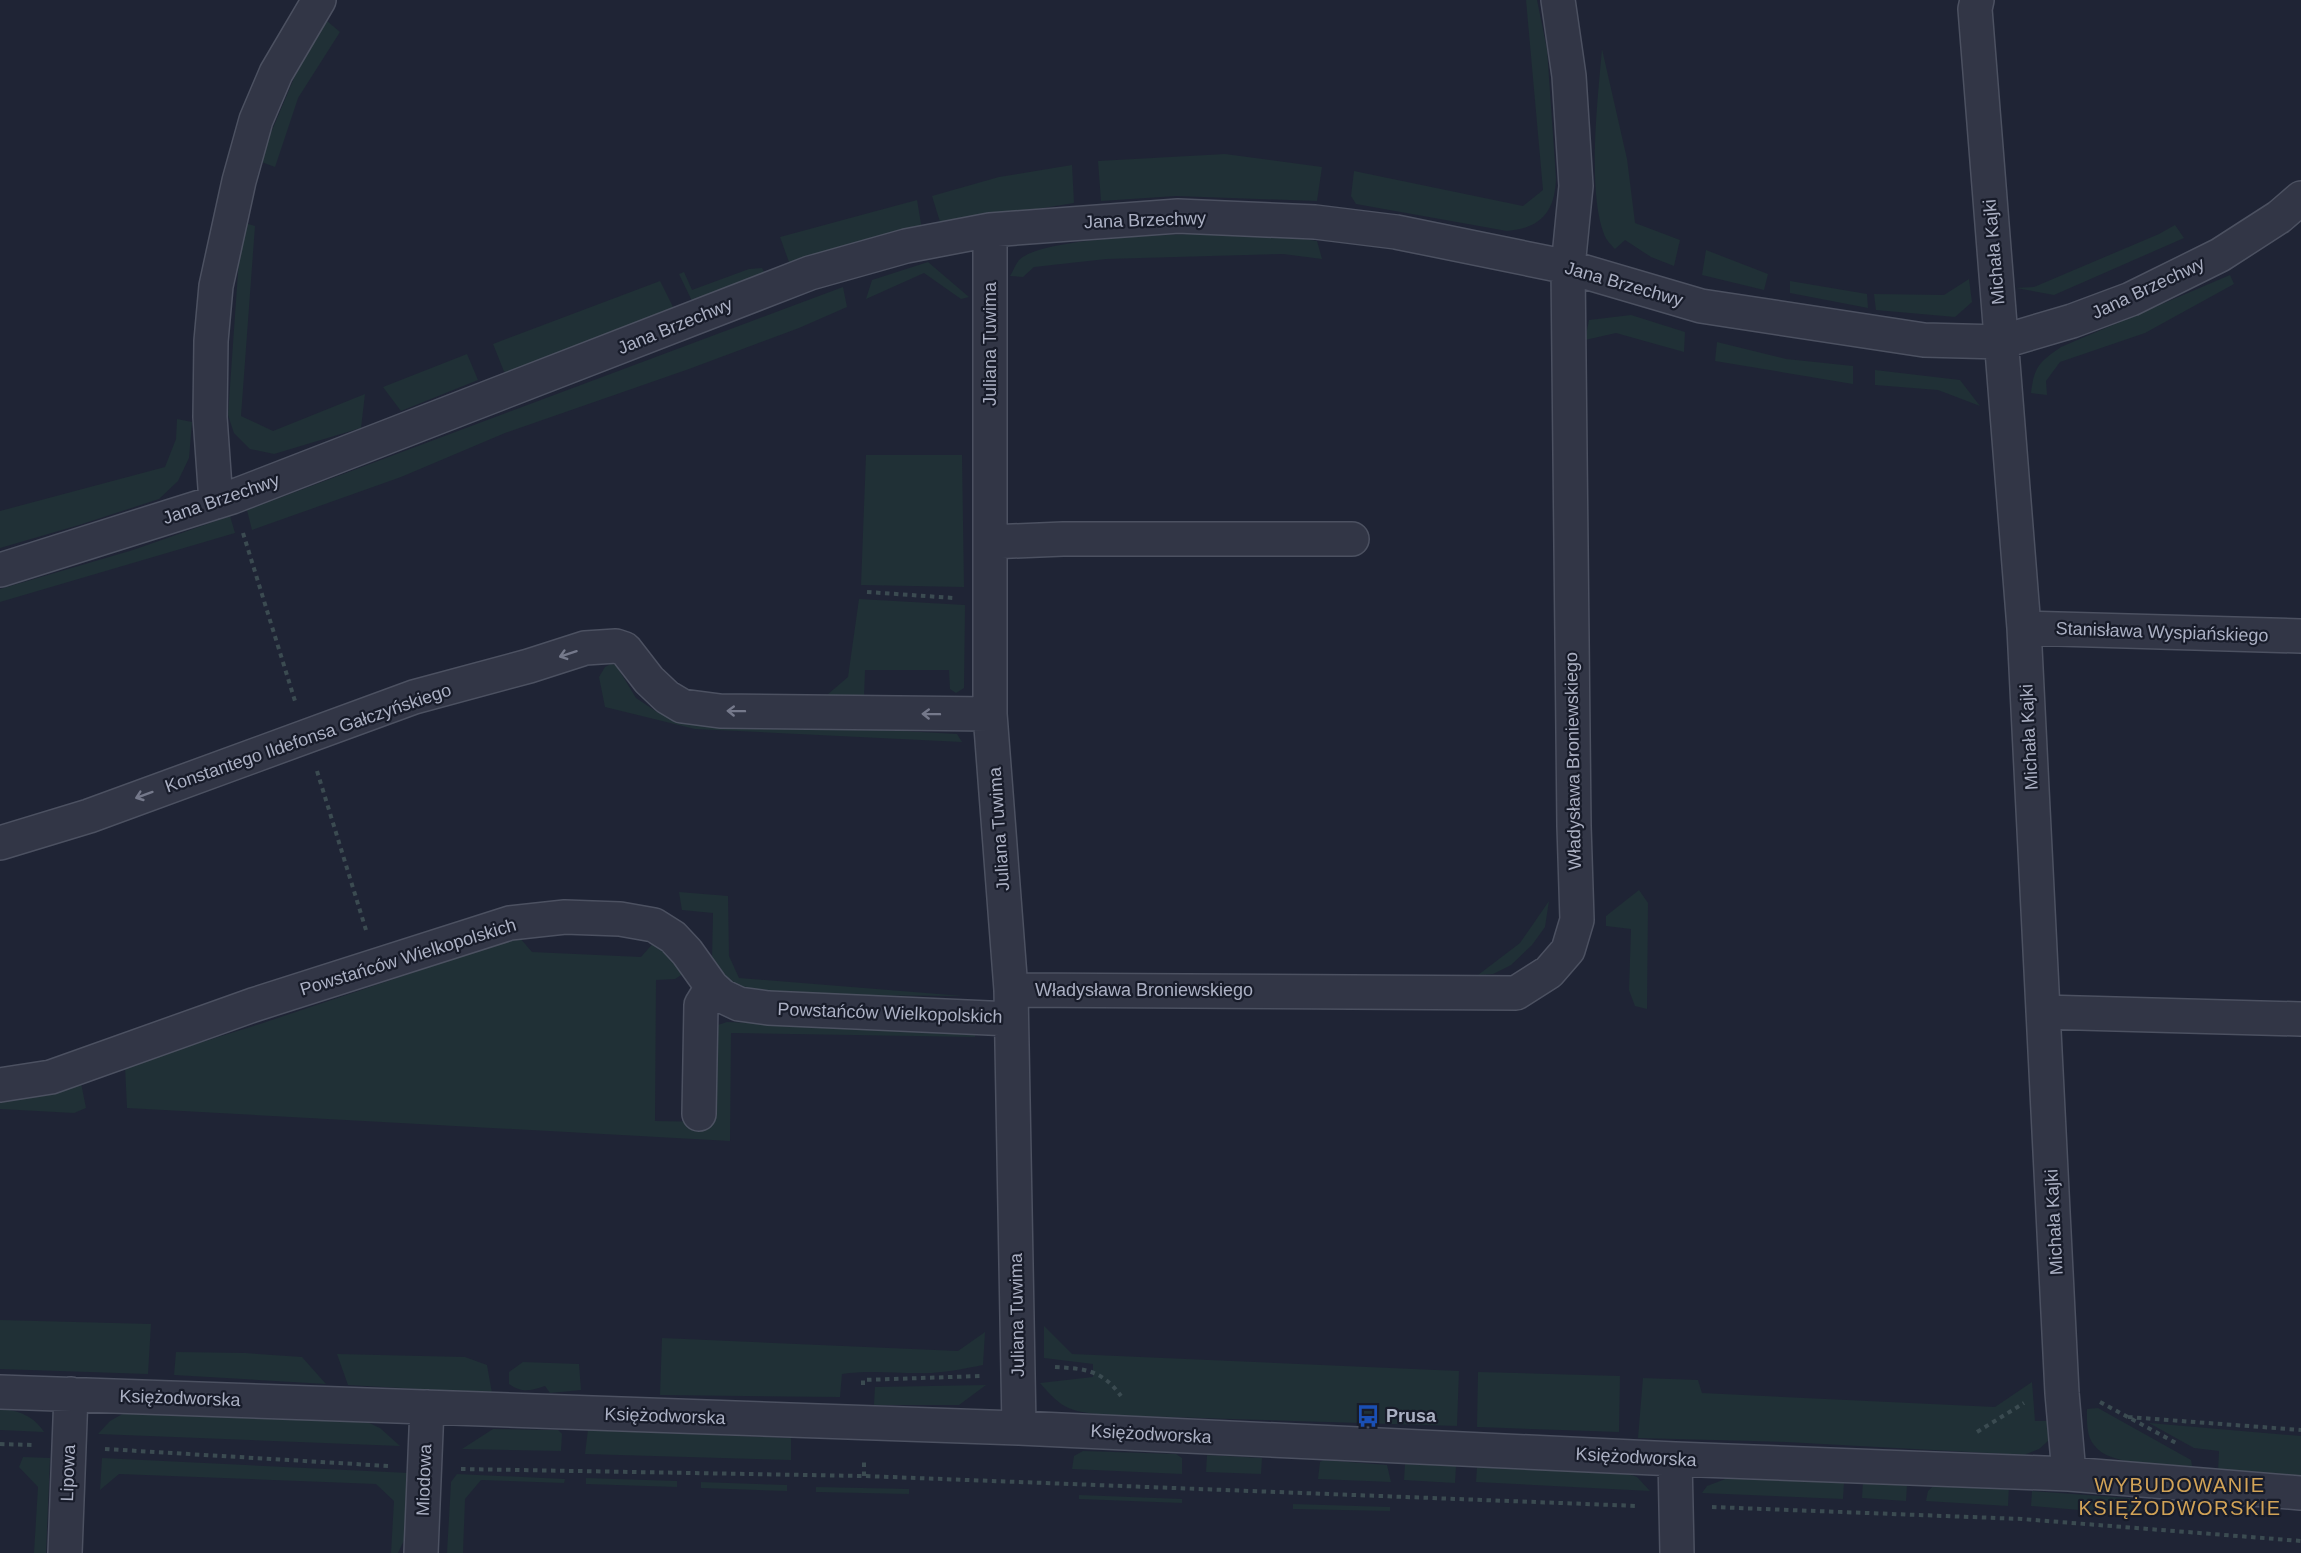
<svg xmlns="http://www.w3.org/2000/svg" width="2301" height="1553" viewBox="0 0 2301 1553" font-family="Arial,sans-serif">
	<rect width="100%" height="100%" fill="#1f2435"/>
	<path fill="#203036" d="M1526,0H1537L1547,49L1556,178C1555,211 1542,228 1507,231L1356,204L1351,196L1354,171L1523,206L1543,190Z
		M327,21L340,32L298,98L275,167L259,161L297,71Z
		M1602,49L1627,159L1635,223L1680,240L1674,266L1651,257L1625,240L1615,249C1611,245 1606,240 1604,234C1587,190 1598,97 1602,49Z
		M1225,154L1322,167L1317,201L1176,196L1101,201L1098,161Z
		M1072,165L1074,203L941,225L932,196L999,177Z
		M917,200L922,230L790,265L780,237Z
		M245,223L255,226L241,416L273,431L365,394L361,428L274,454L250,449L234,433L228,415L239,258Z
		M2175,225L2184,238L2054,295L2016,288L2034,287L2159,234Z
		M1197,234L1279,235L1317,241L1322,259L1283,254L1106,259L1034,267L1023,277L1010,276C1013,272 1015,265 1019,260C1041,238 1163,235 1197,234Z
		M1706,250L1768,274L1764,290L1702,275Z
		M928,262L969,297L961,299L924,273L866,299L872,280Z
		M762,268L765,274L692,301L679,274L684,272L692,290L749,269Z
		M2230,275L2234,284L2145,333L2060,362L2046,381L2047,395L2031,393C2034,367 2039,362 2061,347Z
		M1969,279L1972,302L1955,317L1876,310L1874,294L1944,295Z
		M660,281L674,309L505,374L493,344Z
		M1790,281L1867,294L1868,308L1790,293Z
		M843,287L847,307L799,328L689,369L505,433L401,477L252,530L247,510Z
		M1631,315L1685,332L1684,352L1616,333L1585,340L1589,320Z
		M1717,342L1786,359L1853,366V384L1715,361Z
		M467,354L478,380L401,411L383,387Z
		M1875,370L1960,380L1980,406L1938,390L1875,385Z
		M177,419L192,422L189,458L178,481L159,499L79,525L0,548V511L165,467L176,439Z
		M866,455H962L964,587L861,585Z
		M230,516L235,533L0,602V589L133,550Z
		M859,599L965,605L964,688L956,693L950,689L949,670H865L864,697L835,703L827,695L848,677Z
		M611,664L616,665L636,698L657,712L680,717L724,721L957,734L962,742L695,729L605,707L599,677L605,667Z
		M1639,890L1648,903L1647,1009L1635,1006L1629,990L1631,929L1606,926V916Z
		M679,892L728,896L729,956L739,978L963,996L738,994L720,978L712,960L713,913L682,910Z
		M1549,901L1545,927L1532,945L1511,965L1493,974L1478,975L1520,943Z
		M519,937L532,952L641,957L656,940L684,973L675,979L656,980L655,1121L711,1122L714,1035L718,1025L727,1022L975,1031V1037L731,1033L730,1141L127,1108L125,1066L260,1024Z
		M81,1083L86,1108L74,1113L0,1109V1099L53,1094Z
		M0,1320L151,1324L148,1374L0,1369Z
		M1044,1326L1072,1354L1459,1371L1457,1426L1106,1415C1070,1411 1064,1411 1040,1383L1093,1377V1364L1044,1358Z
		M985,1332L983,1365C962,1369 940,1374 918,1373C892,1373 868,1370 842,1374L840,1397L660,1395L662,1338L958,1351Z
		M176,1352L245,1353L302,1357L326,1384L174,1375Z
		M337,1354L465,1357L487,1365L492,1393L348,1385Z
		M523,1362L579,1364L581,1390L550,1393L545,1386C530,1391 522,1393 509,1384V1372Z
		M1478,1372L1620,1376L1619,1432L1477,1427Z
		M1643,1378L1698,1380L1702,1393L1995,1407L2032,1382L2035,1421H2050L2049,1440L2039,1449L2024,1455L1786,1442L1638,1438Z
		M986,1385L959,1405H874L875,1387Z
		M2098,1408L2191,1460L2192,1466C2167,1464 2109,1467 2094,1445C2086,1435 2087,1421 2087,1409Z
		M0,1409C18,1410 34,1416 44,1432L0,1430Z
		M124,1413L367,1422L380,1428L400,1446L98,1434L110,1421Z
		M2149,1423L2301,1436V1477L2218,1472L2219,1451L2194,1448Z
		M493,1429L558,1430L562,1434L561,1451L462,1449Z
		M588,1430L791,1438V1460L585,1454Z
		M1083,1451L1176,1454L1182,1458V1474L1072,1469L1074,1456Z
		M1207,1455L1262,1458L1261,1474L1206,1472Z
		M23,1457L50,1458L46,1553H34L38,1487L19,1467Z
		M102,1458L409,1473V1530L398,1553H391L394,1501L376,1484L119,1474L100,1490Z
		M1324,1460L1387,1465L1391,1482L1318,1479L1320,1462Z
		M1405,1464L1456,1466L1455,1483L1404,1480Z
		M1477,1467L1626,1473L1637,1477L1650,1491L1476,1482Z
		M457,1474L565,1479L564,1483L481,1480L465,1499L463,1553H447L451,1482Z
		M586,1478L677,1481V1487L586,1484Z
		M1728,1478L1844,1482L1843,1499L1702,1493L1707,1486Z
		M1863,1481L1907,1485L1906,1501L1862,1498Z
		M701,1482L787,1485V1491L701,1488Z
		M1935,1484L2009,1485L2008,1506L1926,1501L1928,1491Z
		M816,1487L909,1489V1494L816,1492Z
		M2032,1491L2141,1499L2140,1515L2031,1506Z
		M1079,1495L1182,1499V1503L1079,1499Z
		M1293,1504L1390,1507V1511L1293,1509Z"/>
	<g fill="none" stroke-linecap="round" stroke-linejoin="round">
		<g stroke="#4c5161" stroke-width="36">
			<path id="minor" d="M1977,0L1975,9L2024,628L2062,1393L2069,1474
				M990,230V714L1011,990L1019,1428
				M216,502L210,417L211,341L216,286L239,181L256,120L276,73L319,0
				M990,542L1063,539H1352
				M0,570L232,497L810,273L906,246L990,230L1178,216L1315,222L1396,232L1568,267L1701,306L1924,340L2001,342L2072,321L2131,299L2220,255L2279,217L2301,198
				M2024,628L2301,636
				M0,843L89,816L414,697L529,666L585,648L616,646L625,649L649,680L667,697L682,706L720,711L990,714
				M1011,990L1516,993L1549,972L1568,950L1577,920L1574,826L1568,267L1576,186L1569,76L1558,0
				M2043,1012L2301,1019
				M0,1085L51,1077L253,1005L510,923L565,917L620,919L654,925L673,937L687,952L712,987L722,996L739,1004L768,1008L1011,1019
				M699,1114L701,1005L712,987
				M0,1392L1019,1428L1675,1459L2069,1474L2301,1493
				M1675,1459L1677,1553
				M65,1553L71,1394
				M421,1553L427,1407"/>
		</g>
		<path stroke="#3b4b51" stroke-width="4" stroke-dasharray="4.5 4.5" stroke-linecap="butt" d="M243,533L295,701
			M867,592L954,598
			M317,771L366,930
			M1055,1367C1085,1369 1101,1369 1121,1396
			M863,1385V1380L980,1376
			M2100,1402L2178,1444
			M2128,1417L2301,1430
			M1977,1432L2024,1403
			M0,1444L32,1445
			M105,1449L388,1466
			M461,1469L864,1476L1638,1506
			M864,1476V1458
			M1712,1507L2022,1519L2301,1541"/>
		<use href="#minor" stroke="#323646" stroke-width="33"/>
	</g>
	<defs><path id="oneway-shaft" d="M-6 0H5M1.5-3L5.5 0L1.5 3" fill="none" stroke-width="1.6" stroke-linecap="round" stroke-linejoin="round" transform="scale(1.5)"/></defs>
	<g stroke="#75798b">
		<use href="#oneway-shaft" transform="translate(568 654) rotate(162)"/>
		<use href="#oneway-shaft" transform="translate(736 711) rotate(-179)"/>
		<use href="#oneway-shaft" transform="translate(931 714) rotate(-179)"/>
		<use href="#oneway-shaft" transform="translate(144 795) rotate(160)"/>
	</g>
	<defs>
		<g id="bus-bare" transform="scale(1.8)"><path d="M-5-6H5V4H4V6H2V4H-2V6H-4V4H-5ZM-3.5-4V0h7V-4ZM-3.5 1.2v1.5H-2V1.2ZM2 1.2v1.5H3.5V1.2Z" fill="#1a4fb4" stroke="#181c2a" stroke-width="2.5" paint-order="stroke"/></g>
	</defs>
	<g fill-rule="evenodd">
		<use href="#bus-bare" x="1368" y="1416"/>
	</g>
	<g text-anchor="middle" stroke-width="4.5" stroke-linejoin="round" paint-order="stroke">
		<g font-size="18" fill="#abb0c3" stroke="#181c2a">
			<text transform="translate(1145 220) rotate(-2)" y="6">Jana Brzechwy</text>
			<text transform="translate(1994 252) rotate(-95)" y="6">Michała Kajki</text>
			<text transform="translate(1624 284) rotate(16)" y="6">Jana Brzechwy</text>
			<text transform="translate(2148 288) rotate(-25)" y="6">Jana Brzechwy</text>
			<text transform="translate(675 326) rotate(-22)" y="6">Jana Brzechwy</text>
			<text transform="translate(990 344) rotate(-90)" y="6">Juliana Tuwima</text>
			<text transform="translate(221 499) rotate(-19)" y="6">Jana Brzechwy</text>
			<text transform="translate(2162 632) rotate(2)" y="6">Stanisława Wyspiańskiego</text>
			<text transform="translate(2029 737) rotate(-93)" y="6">Michała Kajki</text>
			<text transform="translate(308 738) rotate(-19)" y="6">Konstantego Ildefonsa Gałczyńskiego</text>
			<text transform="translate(1573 761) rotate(-91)" y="6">Władysława Broniewskiego</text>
			<text transform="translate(999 829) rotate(-94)" y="6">Juliana Tuwima</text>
			<text transform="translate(408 957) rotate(-17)" y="6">Powstańców Wielkopolskich</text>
			<text x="1144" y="996">Władysława Broniewskiego</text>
			<text transform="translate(890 1013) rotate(2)" y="6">Powstańców Wielkopolskich</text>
			<text transform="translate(2054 1222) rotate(-93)" y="6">Michała Kajki</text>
			<text transform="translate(1017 1315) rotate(-91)" y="6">Juliana Tuwima</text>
			<text transform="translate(180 1398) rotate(2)" y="6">Księżodworska</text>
			<text transform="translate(665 1416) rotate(2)" y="6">Księżodworska</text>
			<text transform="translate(1151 1434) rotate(3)" y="6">Księżodworska</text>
			<text transform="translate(1636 1457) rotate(3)" y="6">Księżodworska</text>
			<text transform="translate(68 1473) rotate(-88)" y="6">Lipowa</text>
			<text transform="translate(424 1480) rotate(-88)" y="6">Miodowa</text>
		</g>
		<g font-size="18" font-weight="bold" fill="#abb0c3" stroke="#181c2a" text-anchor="start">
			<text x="1386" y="1422">Prusa</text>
		</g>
		<g font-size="20" letter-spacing="1.5" fill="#d2a357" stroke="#181c2a">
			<text x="2180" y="1492">WYBUDOWANIE<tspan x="2180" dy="23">KSIĘŻODWORSKIE</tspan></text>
		</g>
	</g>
</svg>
